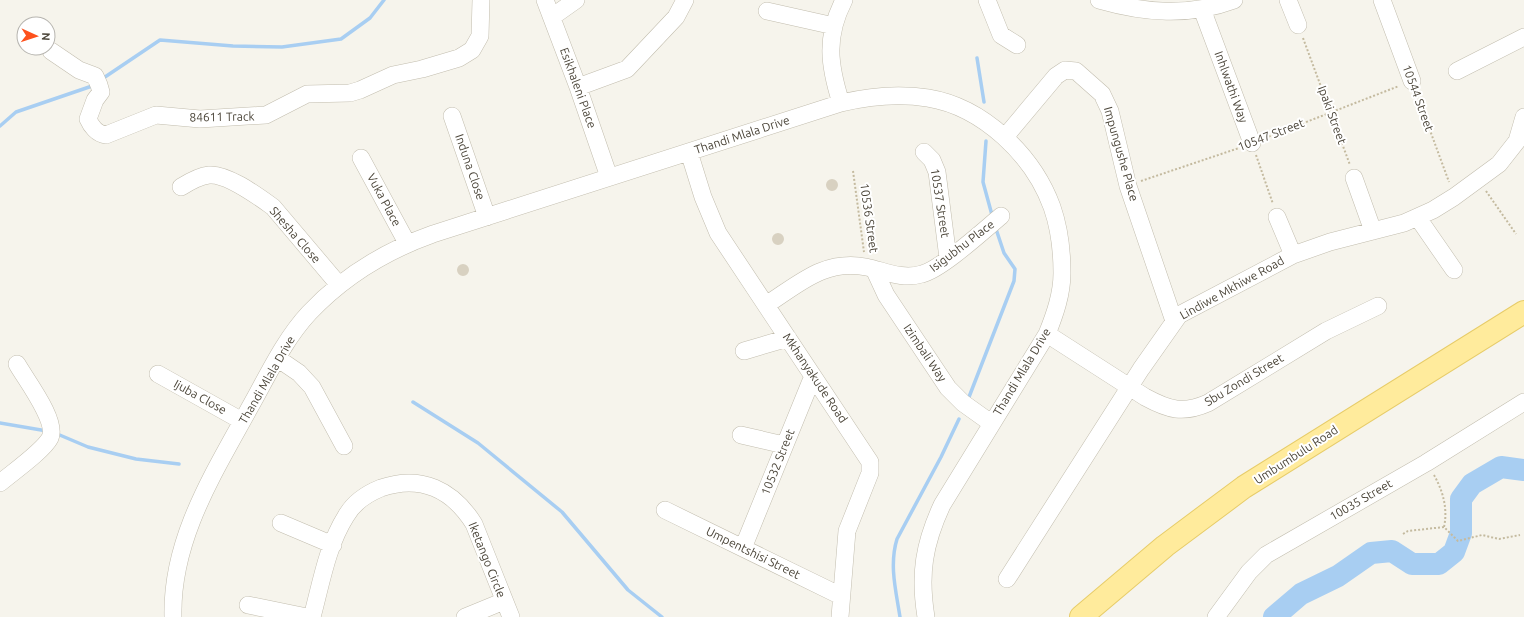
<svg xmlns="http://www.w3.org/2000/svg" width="1524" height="617" viewBox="0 0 1524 617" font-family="Ubuntu,sans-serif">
	<rect width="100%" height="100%" fill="#f6f4ec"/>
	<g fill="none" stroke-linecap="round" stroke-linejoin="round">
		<path stroke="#a8cef2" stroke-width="3.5" d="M977,58L984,102
			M102,79L160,40L233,46L282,47L341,39L370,18L384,0
			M0,126L16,112L95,85
			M986,141L983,182L992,215
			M969,397L1014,281L1015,269L1004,253L995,226
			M413,402L478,443L562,512L628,590L662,617
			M0,423L47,431
			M55,433L88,447L136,459L179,464
			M900,617C896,591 889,565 897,539L941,457L959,419"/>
		<path stroke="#a8cef2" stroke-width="22" d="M1274,617L1301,594L1338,576L1371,553L1392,551L1412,564H1439L1454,552L1461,533V499L1472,484L1501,467L1524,470"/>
	</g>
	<path fill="#d8d1c1" d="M826 185a6 6 0 1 1 12 0a6 6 0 1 1-12 0Z
		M772 239a6 6 0 1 1 12 0a6 6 0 1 1-12 0Z
		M457 270a6 6 0 1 1 12 0a6 6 0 1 1-12 0Z"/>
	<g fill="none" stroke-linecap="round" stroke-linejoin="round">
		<g stroke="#c2bdae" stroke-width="18">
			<path id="minor" d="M545,0L578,87L609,177
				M987,0L1001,35L1017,45
				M1099,0C1145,13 1188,17 1234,0
				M1288,0L1298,25
				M1382,0L1412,81
				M1202,9L1252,143
				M767,11L834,26
				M552,17L576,0
				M51,51L79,70L95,76L99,85L101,92L95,100L88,119C91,126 97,134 106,135L156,115L200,119L266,115L307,94L350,93L360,90L393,75L422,69L459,58L472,50L480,36L481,0
				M1457,71L1524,37
				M578,87L627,69L676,17L685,0
				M841,103C829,65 825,37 844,0
				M452,116L487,217
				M1005,137L1056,76L1065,70L1076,71L1102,94L1110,111L1128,186L1174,321
				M689,152L703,197L718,233L870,462V473L847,531L840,617
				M924,152L932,160L937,172L948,258
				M361,158L407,243
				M1354,178L1373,231
				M181,187C189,182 199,176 209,175C227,173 259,197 273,207L339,285
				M1277,217L1293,255
				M1418,218L1454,270
				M874,269L886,295L948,388L963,403L991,423
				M766,305C799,284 824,259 866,267C885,271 902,280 922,274C942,269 984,230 1001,216
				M1047,334L1145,397C1169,410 1183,414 1208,403L1326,331L1378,306
				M744,351L788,338
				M277,358L299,373L312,387L344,446
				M158,374L242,421
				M741,435L784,445
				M0,483C13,472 43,451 50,438C58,421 26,380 17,364
				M665,510L841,596
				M281,523L333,545
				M743,548L813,376
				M1007,579L1141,369L1179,315L1293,255L1330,242L1404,223L1433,210L1454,197L1499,164L1517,141L1524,117
				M248,605L307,617
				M173,617C171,539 214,473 250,407C268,375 284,340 309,313C344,276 385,251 433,234L841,103C870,96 897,93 928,98C983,107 1033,155 1052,207C1059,227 1062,251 1062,273C1062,294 1055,314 1047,334L942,505C924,544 919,574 926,617
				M312,617C321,584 327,546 346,516C354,502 366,494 381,488C421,474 453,490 474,524L511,617
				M465,617L504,601
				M1216,617L1249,572L1266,555L1426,463L1524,402"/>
		</g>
		<g stroke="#e7cc69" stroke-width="24">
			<path id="major" d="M1081,617L1165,546L1244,487L1524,312"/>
		</g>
		<path stroke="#c4ba9f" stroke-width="2" stroke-dasharray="2 2" stroke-linecap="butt" d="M1303,38L1350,165
			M1417,95L1449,182
			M1265,138L1399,86
			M1256,155L1273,204
			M853,171L864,252
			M1141,181L1239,148
			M1486,191L1516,234
			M1434,475C1443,491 1448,509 1444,527
			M1403,534L1408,531L1444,527L1458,541L1482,535L1499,539L1520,535"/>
		<use href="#minor" stroke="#fff" stroke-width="17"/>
		<use href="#major" stroke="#ffeb9c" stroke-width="22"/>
	</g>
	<g text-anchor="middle" stroke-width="4" stroke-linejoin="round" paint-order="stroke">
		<g font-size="12" fill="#4b4539" stroke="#fff">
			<text transform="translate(1231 87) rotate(70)" y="4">Inhlwathi Way</text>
			<text transform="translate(578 88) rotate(70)" y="4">Esikhaleni Place</text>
			<text transform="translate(1418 98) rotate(70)" y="4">10544 Street</text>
			<text transform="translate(1332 115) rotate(70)" y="4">Ipaki Street</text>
			<text transform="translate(222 117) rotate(-1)" y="4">84611 Track</text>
			<text transform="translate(742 135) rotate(-18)" y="4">Thandi Mlala Drive</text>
			<text transform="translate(1271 135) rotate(-21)" y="4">10547 Street</text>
			<text transform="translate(1121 154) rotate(74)" y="4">Impungushe Place</text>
			<text transform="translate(470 167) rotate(71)" y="4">Induna Close</text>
			<text transform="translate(384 200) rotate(62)" y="4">Vuka Place</text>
			<text transform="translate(940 203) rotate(81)" y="4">10537 Street</text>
			<text transform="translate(869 218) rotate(82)" y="4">10536 Street</text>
			<text transform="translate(295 235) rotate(49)" y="4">Shesha Close</text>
			<text transform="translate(962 246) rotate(-37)" y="4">Isigubhu Place</text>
			<text transform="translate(1232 288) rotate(-29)" y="4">Lindiwe Mkhiwe Road</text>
			<text transform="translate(925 353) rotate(56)" y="4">Izimbali Way</text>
			<text transform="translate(1022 372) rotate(-59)" y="4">Thandi Mlala Drive</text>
			<text transform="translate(815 378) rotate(56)" y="4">Mkhanyakude Road</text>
			<text transform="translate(267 380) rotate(-60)" y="4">Thandi Mlala Drive</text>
			<text transform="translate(1244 380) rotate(-31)" y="4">Sbu Zondi Street</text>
			<text transform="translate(200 397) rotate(29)" y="4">Ijuba Close</text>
			<text transform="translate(1296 455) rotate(-33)" y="4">Umbumbulu Road</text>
			<text transform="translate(778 462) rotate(-68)" y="4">10532 Street</text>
			<text transform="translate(1361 500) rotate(-30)" y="4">10035 Street</text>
			<text transform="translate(753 553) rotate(26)" y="4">Umpentshisi Street</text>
			<text transform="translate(487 560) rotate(68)" y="4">Iketango Circle</text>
		</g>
	</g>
	<g transform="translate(36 36) rotate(93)"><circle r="19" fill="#ffffff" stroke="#b7b5b0"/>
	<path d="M0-3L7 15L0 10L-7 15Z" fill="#fd511c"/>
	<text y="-6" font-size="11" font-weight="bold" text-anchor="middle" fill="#4b4539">N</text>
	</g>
</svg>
